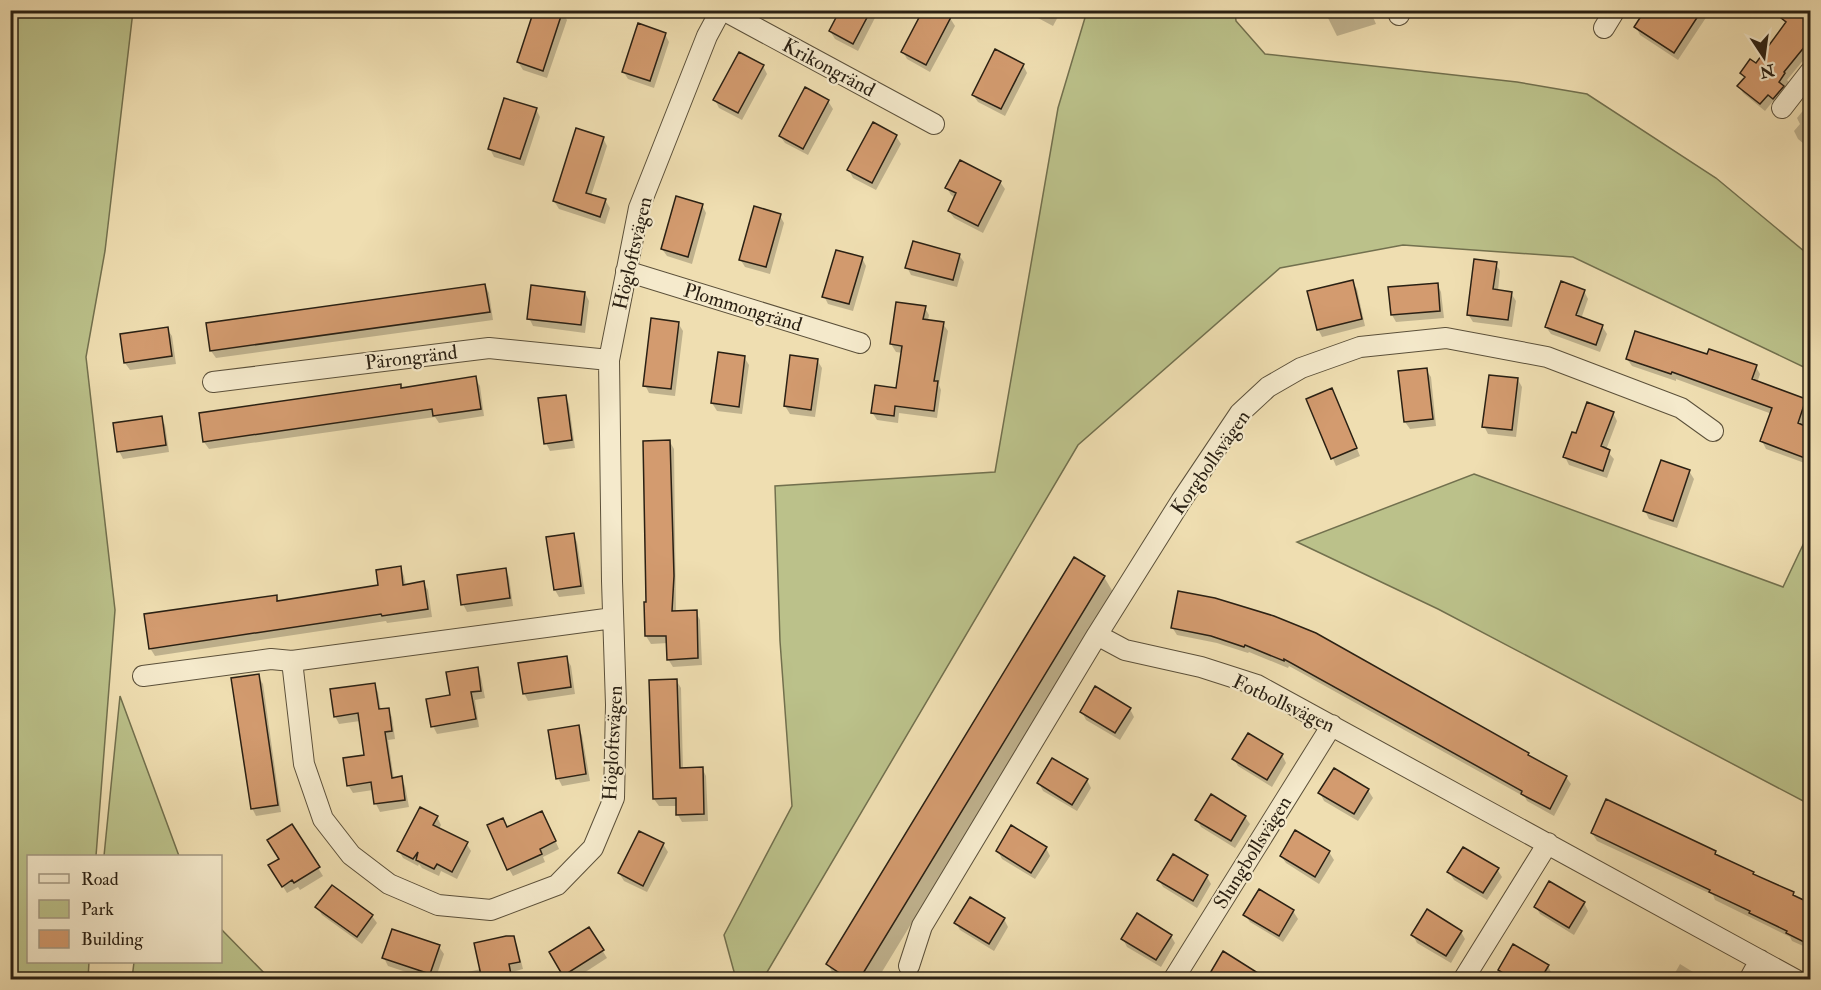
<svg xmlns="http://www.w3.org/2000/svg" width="1821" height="990" viewBox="0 0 1821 990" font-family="'IM FELL Double Pica',serif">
	<rect width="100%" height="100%" fill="#efdeb1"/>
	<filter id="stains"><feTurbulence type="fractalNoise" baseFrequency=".00333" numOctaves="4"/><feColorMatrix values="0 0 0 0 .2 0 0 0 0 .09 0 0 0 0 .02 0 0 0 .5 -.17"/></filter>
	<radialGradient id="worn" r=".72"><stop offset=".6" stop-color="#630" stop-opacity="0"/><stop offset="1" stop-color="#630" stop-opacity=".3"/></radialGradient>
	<path fill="#bbc18a" stroke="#72704e" stroke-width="1.5" d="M10,11H133L105,251L86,357L115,610L96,856H28V962H89L88,979H11Z
		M1087,11H1235L1236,21L1265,54L1517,82L1587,94L1716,178L1810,256V370L1573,257L1403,245L1280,268L1078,445L763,979H736L724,935L792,806L780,641L775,486L995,472L1058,108Z
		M1474,474L1783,587L1810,530V803H1807L1438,609L1297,542Z
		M120,696L179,856H104Z
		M221,929L270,979H132L134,962H220Z"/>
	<path fill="#0003" d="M781,10H797L794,17Z
		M841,10H879L858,51L835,39L830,31Z
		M1023,10H1059L1060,13L1053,26Z
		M1324,10H1370L1376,24L1337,36Z
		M1647,10H1711L1678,60L1640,35L1636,27Z
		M1798,10H1810V52L1787,80L1789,82L1784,88L1787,94L1778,106L1773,101L1765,111L1743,93L1739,86L1745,78L1742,73L1756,65L1787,24L1784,19Z
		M562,12L567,20L547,78L523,70L518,62Z
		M950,18L955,26L930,72L907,59L903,52Z
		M665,34L669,42L654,88L628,79L623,71Z
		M1023,65L1027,73L1005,116L978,102L973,95Z
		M763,66L767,74L742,120L719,108L715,100Z
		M828,101L833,109L808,155L785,143L780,136Z
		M1806,107L1810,111V149L1798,139L1794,131L1800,124L1797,118Z
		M536,109L540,117L524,166L494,157L490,149Z
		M896,136L901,144L876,190L853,178L849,170Z
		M603,138L607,146L591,196L605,200L610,208L605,224L559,209L554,201Z
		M1000,182L1005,189L983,233L954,218L949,211L956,198L951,195L947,188Z
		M702,205L706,213L692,264L667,256L662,249Z
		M780,216L784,223L770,274L745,267L740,259Z
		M959,255L964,262L957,287L911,275L907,267Z
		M862,258L866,266L853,311L828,304L824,296Z
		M1496,264L1500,271L1498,291L1511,293L1516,301L1512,327L1473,322L1468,314Z
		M1352,282L1357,289L1365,326L1322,337L1318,329Z
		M1437,284L1441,292L1444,318L1396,322L1392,315Z
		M485,285L489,293L493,320L216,358L211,351Z
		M1584,291L1588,299L1581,319L1602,326L1607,334L1600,352L1551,334L1546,327Z
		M585,293L589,301L585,333L533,326L529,318Z
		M925,308L929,315L928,321L943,324L948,331L939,385L941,390L937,418L899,413L898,423L877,420L872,412L897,390L903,353L896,352L891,344Z
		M678,323L683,331L675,396L649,393L645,385Z
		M167,329L172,336L176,364L130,370L125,363Z
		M1708,356L1756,367L1760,374L1757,383L1805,400L1810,408L1803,427L1810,429V465L1766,449L1762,441L1772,414L1676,379V381L1632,366L1627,359Z
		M744,357L749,365L742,414L717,411L712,403Z
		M817,360L822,368L815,417L790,414L785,406Z
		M1426,370L1431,377L1436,426L1410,429L1405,422Z
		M475,378L480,386L484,416L439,423L435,417L209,449L204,442L400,386L402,389Z
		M1518,380L1522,387L1516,437L1488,434L1484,426Z
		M565,396L569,404L575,448L550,451L546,443Z
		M1336,398L1360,456L1336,466L1308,400Z
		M1613,413L1617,421L1606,450L1614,459L1607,478L1569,465L1565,457L1577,435Z
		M161,418L165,425L169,452L123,459L119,451Z
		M670,442L674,449L676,613L696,612L700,620L702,665L673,667L668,659V643L651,644L646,636V603H648Z
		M1689,471L1694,479L1677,528L1649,519L1645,511Z
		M573,535L577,542L585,594L559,597L555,590Z
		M400,568L404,576L406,586L423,583L428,590L432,617L387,623L386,621L155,656L150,648L276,597L279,602L380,587Z
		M505,569L509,577L513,606L467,612L463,604Z
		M1104,577L1113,592L877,980H836L828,964Z
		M1273,618L1566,777L1571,784L1554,816L1527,801L1525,797L1289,666L1288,668L1249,652L1248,653L1217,643L1177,635L1172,627Z
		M566,658L571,666L575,694L528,701L524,693Z
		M477,669L481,677L485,698L475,700L479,727L437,734L433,726L452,696Z
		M258,676L263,684L281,812L256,816L252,808Z
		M676,680L681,688L683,769L702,768L706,776L708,821L682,822L678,815L677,806H659L654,799Z
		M374,684L378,692L381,711L388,710L392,717L395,739L388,740L394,779L401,778L405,786L409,807L380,812L376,804L373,790L353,793L348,785L365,756L360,721L339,724L335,716Z
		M1130,709L1134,717L1120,740L1086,720L1082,712Z
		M578,727L582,735L590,781L562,786L558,778Z
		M1282,755L1286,763L1272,787L1238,766L1234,759Z
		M1087,780L1091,788L1077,811L1043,791L1039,783Z
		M1368,790L1373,798L1358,821L1324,801L1320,793Z
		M437,817L441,825L439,829L466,843L471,851L457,879L441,871L439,876L422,868L419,864L418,866L403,858L399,851Z
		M1245,817L1250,824L1235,848L1201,827L1197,820Z
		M546,820L559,849L543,857L545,862L513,876L509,869L507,828Z
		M292,826L323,876L300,890L298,887L287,893L270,866L281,859Z
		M1296,832L1329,852L1334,860L1319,884L1286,863L1281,856Z
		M640,833L663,844L668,852L647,892L624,881L619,873Z
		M1592,833L1715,852L1718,857L1793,894L1795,898L1810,905V949L1792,941L1790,937L1715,900L1713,895L1597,841Z
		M1046,848L1050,856L1035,879L1002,859L998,851Z
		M1497,869L1502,877L1487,900L1454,880L1449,872Z
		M1207,877L1211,884L1197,908L1163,887L1159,880Z
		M1260,891L1293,911L1298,919L1283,942L1250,922L1245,915Z
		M1584,903L1588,911L1574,935L1540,914L1536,907Z
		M317,907L372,916L377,923L362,944L322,915Z
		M1004,919L1008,927L994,951L960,930L956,923Z
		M589,929L607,958L573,980H567L551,952Z
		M1461,932L1465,939L1451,963L1417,943L1413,935Z
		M1171,936L1175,943L1161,967L1127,947L1123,939Z
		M513,937L517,945L523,969L512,972L514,980H465L463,973L481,969Z
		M439,947L444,954L435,980H430L388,966L384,958Z
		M1680,964L1706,980H1671Z
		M1548,966L1552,974L1549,980H1508L1500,970Z
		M1389,972L1402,980H1385Z
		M956,973L967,980H952Z"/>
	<path fill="#d39b6f" stroke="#2a2013" stroke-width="1.5" d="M534,10H563L543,71L517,62Z
		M840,10H871L853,44L829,31Z
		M923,10H940L951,17L926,65L901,52Z
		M1645,10H1702L1674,53L1634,27Z
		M1771,10H1810V40L1784,72L1785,73L1779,82L1784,86L1773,99L1768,95L1760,104L1737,86L1745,77L1740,73L1750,59L1756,63L1786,22Z
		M638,23L666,33L650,81L622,72Z
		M995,49L1024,64L1001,109L972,95Z
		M739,52L764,65L738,113L713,100Z
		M805,87L829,100L803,149L779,136Z
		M504,98L537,108L520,159L488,149Z
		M873,122L897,135L872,183L847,170Z
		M576,128L604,137L586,193L606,199L600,217L553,201Z
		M960,160L1001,181L978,226L948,211L956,193L945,188Z
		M676,196L703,204L688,257L661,249Z
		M754,206L781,214L766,267L739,260Z
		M913,241L960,254L953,280L905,268Z
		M836,250L863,257L849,304L822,297Z
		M1474,259L1497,262L1493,289L1512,292L1508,320L1467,315Z
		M1353,280L1362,319L1317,330L1307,291Z
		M1561,281L1585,290L1576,315L1603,325L1596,345L1545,327Z
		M1438,283L1440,311L1391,315L1388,287Z
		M485,284L490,312L210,351L206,323Z
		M531,285L585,292L581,325L527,319Z
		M896,302L926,306L923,319L944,322L934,381H938L934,411L895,406L894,416L871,413L875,385L896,388L902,346L890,344Z
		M651,318L679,322L671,389L643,386Z
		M168,327L172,356L124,363L120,334Z
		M1635,331L1707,354L1709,349L1757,365L1752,379L1806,399L1798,423L1810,428V460L1760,441L1772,408L1672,372L1671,374L1626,359Z
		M718,352L745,356L739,407L711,403Z
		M790,355L818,359L811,410L784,406Z
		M1427,368L1433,419L1404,422L1398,371Z
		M1489,375L1518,378L1512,430L1482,427Z
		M476,376L481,409L433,416L432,409L203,442L199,413L401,384V388Z
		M1332,388L1357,448L1331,459L1306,399Z
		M566,395L572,440L544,444L538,398Z
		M1587,402L1614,412L1601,446L1610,450L1603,471L1563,457L1572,432L1576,433Z
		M162,416L166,445L117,452L113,423Z
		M670,440L674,576L672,611L697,610L698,658L667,660L666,636H645L644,602H646L643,441Z
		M1661,460L1690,470L1673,521L1643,511Z
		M574,533L581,586L554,590L546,537Z
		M1074,557L1105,576L859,980H850L826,964Z
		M401,566L403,585L424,581L428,609L382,616L381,614L149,649L144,614L277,595V601L378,585L376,570Z
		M506,568L510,598L461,605L457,575Z
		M1178,591L1215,598L1274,616L1316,633L1529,753L1528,755L1567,776L1550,809L1521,794L1522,791L1284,659V661L1245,645L1244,647L1211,636L1171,628Z
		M567,656L571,687L523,694L518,663Z
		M478,667L481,691L471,692L476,719L431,727L426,699L450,695L446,672Z
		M259,674L278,805L251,809L231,678Z
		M677,679L680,768L703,767L704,814L676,815V798L653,799L649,680Z
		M375,683L379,709L389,708L392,731L385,732L392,778L402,776L405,800L374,804L371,782L347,786L343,758L364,755L358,713L334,717L330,689Z
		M1095,686L1131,708L1115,733L1080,712Z
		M579,725L586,774L556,779L548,730Z
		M1248,733L1283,754L1267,780L1232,759Z
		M1052,758L1088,779L1072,805L1037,783Z
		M1334,768L1369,789L1354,814L1318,793Z
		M1211,794L1246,816L1231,841L1195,820Z
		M1606,799L1716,851L1715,854L1754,872L1753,874L1794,892L1793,895L1810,903V945L1786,933L1787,931L1749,913L1750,911L1709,892L1710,890L1591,833Z
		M420,807L438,816L433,825L468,842L452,872L437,864L434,869L416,860L418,852L413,859L397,851Z
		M542,811L556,841L540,849L542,854L507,870L487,825L503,818L507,827Z
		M292,824L320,867L294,883L292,880L282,887L268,865L279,859L267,840Z
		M1011,825L1047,847L1031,873L996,851Z
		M1295,830L1330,851L1315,877L1280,856Z
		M639,831L664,843L643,886L618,873Z
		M1463,847L1499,868L1483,893L1447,872Z
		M1173,854L1208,875L1193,901L1157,880Z
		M1549,881L1585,902L1569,928L1534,907Z
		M332,885L373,915L357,937L315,907Z
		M1259,889L1294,910L1279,936L1243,915Z
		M970,897L1005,918L989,944L954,923Z
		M1427,909L1462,931L1446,956L1411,935Z
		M1137,913L1172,935L1156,960L1121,939Z
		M589,927L604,950L563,976L549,952Z
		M392,929L440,945L430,974L382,958Z
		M506,936H514L520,962L509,964L512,980H482L474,943Z
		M1513,944L1549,965L1540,980H1514L1498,970Z
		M1223,951L1269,980H1206Z"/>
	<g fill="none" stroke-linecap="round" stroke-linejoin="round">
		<g stroke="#5b503a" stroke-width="22">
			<path id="street" d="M723,10L934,124
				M1398,10L1399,15
				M1604,28L1615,10
				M1782,108L1810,72
				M626,271L860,343
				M213,382L489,348L609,360
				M613,618L292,661L304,764L323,819L351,855L389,884L438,905L491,910L557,885L593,848L614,798L616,705L612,581L609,360L639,208L707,36L721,10
				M1097,635L1181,501L1240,413L1268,387L1301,368L1360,347L1446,338L1547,357L1681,408L1713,431
				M143,676L271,659L292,661
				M909,966L922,926L1097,635L1125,650L1201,667L1257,685L1796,980
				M1173,980L1332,725
				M1463,980L1548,843
				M1749,980L1760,960"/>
		</g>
		<use href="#street" stroke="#f5eacc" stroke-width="20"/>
	</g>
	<g text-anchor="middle" stroke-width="4.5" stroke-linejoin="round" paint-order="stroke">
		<g font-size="20" fill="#2a2013" stroke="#f5eacc">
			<text transform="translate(829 67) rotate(28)" y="7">Krikongränd</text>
			<text transform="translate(632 253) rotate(-77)" y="7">Högloftsvägen</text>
			<text transform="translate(743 307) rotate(17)" y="7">Plommongränd</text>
			<text transform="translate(411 357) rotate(-7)" y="7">Pärongränd</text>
			<text transform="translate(1210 462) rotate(-55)" y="7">Korgbollsvägen</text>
			<text transform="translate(1284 703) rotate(25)" y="7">Fotbollsvägen</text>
			<text transform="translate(612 743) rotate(-87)" y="7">Högloftsvägen</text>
			<text transform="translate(1252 852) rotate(-58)" y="7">Slungbollsvägen</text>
		</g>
	</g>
	<rect width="1821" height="990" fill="none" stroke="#efdeb1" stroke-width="36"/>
	<rect x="12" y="12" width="1797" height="966" fill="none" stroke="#2a2013" stroke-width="3"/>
	<rect x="18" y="18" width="1785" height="954" fill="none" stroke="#2a2013" stroke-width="1.5"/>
	<rect x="27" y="855" width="195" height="108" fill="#f5eacc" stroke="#a49982" stroke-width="1.5"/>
	<rect x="39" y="874" width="30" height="9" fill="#f5eacc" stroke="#a49982" stroke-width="1.5"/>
	<text x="81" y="885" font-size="18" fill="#2a2013">Road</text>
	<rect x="39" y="900" width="30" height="18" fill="#bbc18a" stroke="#a49982" stroke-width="1.5"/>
	<text x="81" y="915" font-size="18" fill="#2a2013">Park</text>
	<rect x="39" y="930" width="30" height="18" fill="#d39b6f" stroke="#a49982" stroke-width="1.5"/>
	<text x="81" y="945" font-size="18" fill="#2a2013">Building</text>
	<g transform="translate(1764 57) rotate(167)" stroke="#f5eacc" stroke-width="4.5" paint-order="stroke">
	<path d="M0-4.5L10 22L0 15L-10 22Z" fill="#2a2013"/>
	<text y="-9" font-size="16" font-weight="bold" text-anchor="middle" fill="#2a2013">N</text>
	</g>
	<rect width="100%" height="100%" filter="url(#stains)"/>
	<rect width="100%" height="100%" fill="url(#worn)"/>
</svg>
